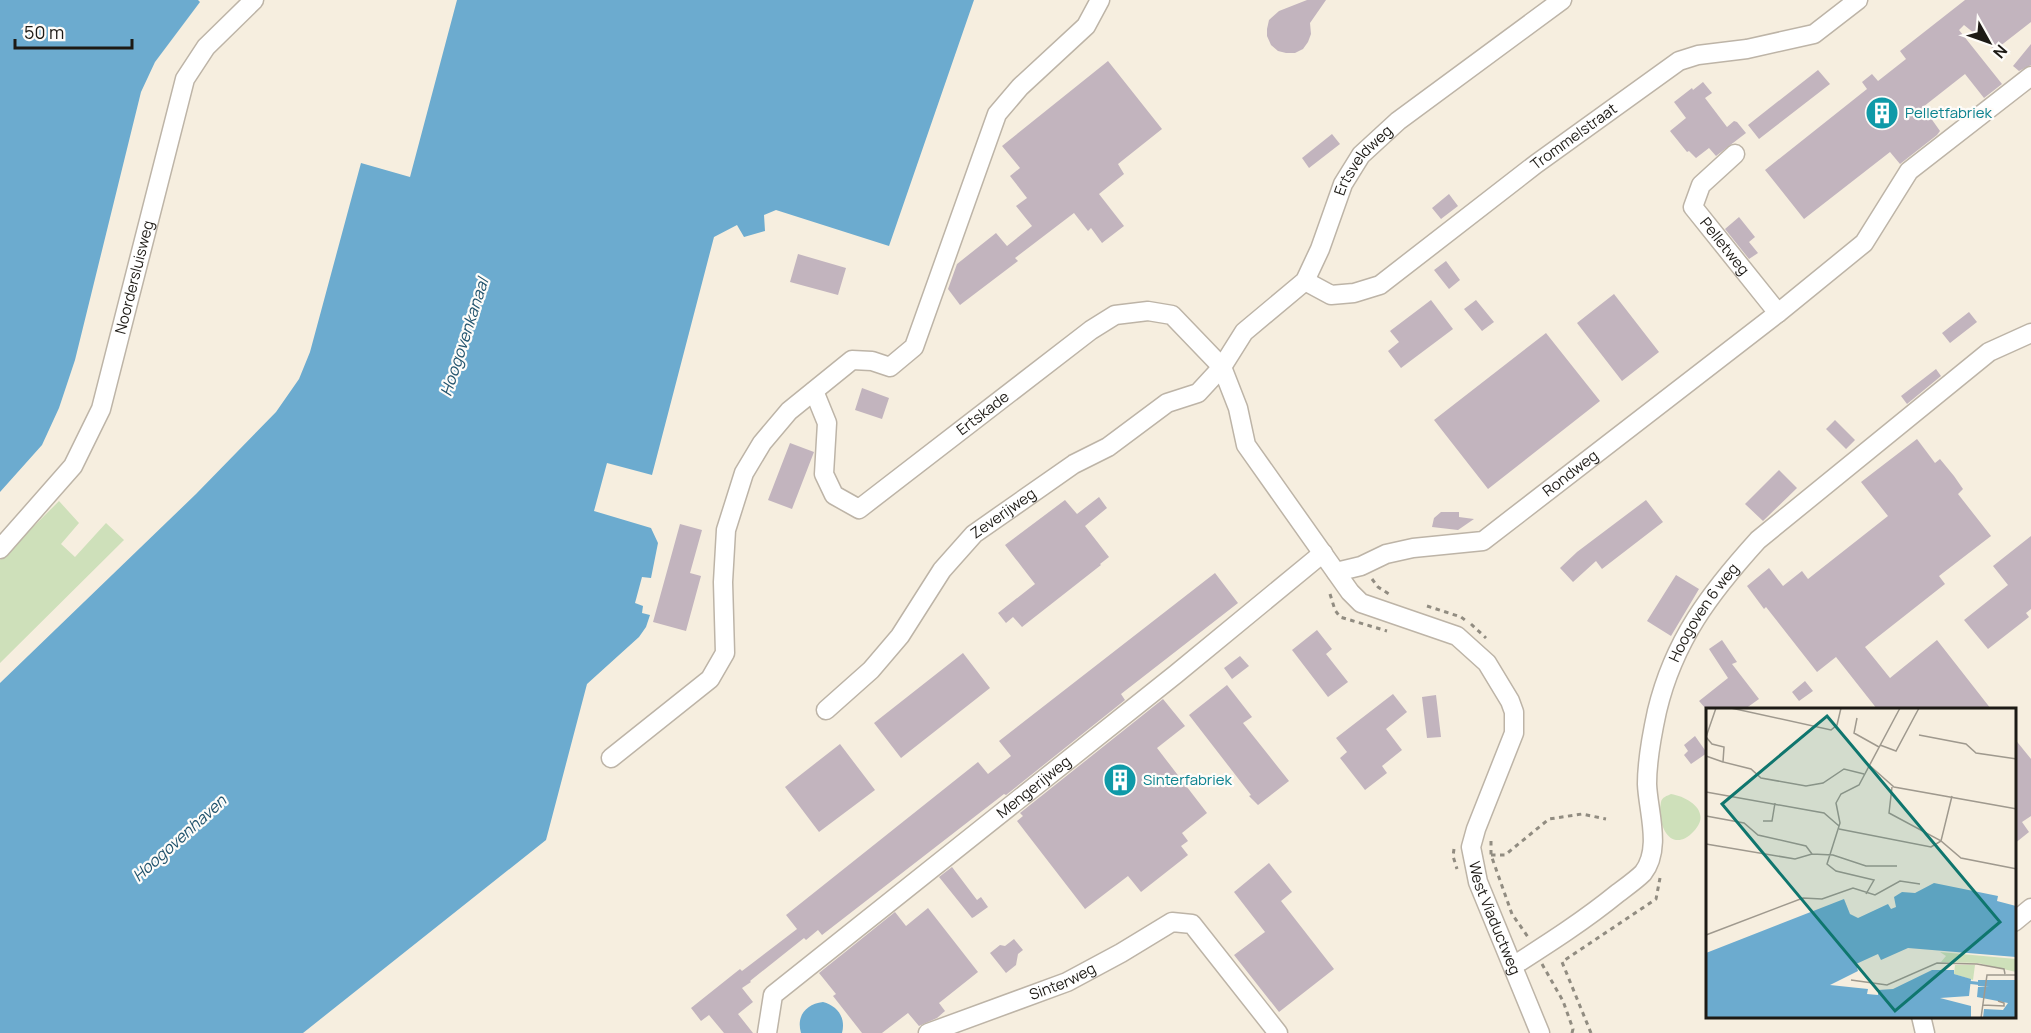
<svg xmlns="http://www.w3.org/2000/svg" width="2031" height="1033" viewBox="0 0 2031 1033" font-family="Manrope,sans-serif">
	<rect width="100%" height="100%" fill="#f6eedf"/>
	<path fill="#cee0ba" d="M59,501L79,523L61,544L75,557L106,523L124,540L0,663V560Z
		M1671,794C1689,797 1712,812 1694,831C1671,856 1656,824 1661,802C1662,797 1667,796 1671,794Z"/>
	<path fill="#6cabcf" d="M0,0H198L200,2L155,62L141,92L75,360L59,408L42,445L0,492Z
		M457,0H974L889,246L776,210L764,215L765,231L744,237L737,225L714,237L652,475L607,463L594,511L651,528L658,543L651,578L642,577L635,603L643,606L642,613L650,615L646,627L639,637L587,684L546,840L303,1033H0V683L196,494L276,412L299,379L310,352L361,163L410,177Z
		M823,1002C838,1006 846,1018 842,1033H801C796,1016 806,1004 823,1002Z"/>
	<path fill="#c2b4be" d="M1307,0H1326L1310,23L1311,34L1308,42L1303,49L1295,53H1286L1278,51L1271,45L1267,36V29L1269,20L1279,11Z
		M1965,0H2031V22L1995,50L1964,25L1959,30L2002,84L1984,98L1965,74L1923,107L1940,131L1937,135L1900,164L1890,152L1804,219L1765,170L1867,89L1862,82L1872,74L1878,81L1906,59L1900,51Z
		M2031,44V65L2019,71L2013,66Z
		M1108,61L1162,129L1118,164L1124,174L1099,194L1124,226L1102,243L1091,228L1088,231L1074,213L1015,258L1018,261L960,305L948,289L957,264L996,233L1007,246L1032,226L1016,206L1027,198L1010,176L1020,168L1002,146Z
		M1818,70L1830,84L1759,139L1748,125Z
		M1703,82L1712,93L1705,98L1727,127L1734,121L1737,122L1746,133L1716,156L1709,148L1696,158L1689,151L1687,152L1670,131L1686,118L1674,102L1692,88L1693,90Z
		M1332,134L1340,144L1309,168L1302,158Z
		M1449,194L1458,206L1441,219L1432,208Z
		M1739,217L1755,237L1749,242L1758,253L1749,259L1725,229Z
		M798,254L846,268L838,295L790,282Z
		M1446,261L1460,280L1449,289L1434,270Z
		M1614,294L1659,352L1622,381L1577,323Z
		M1431,300L1453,329L1401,368L1388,351L1399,342L1390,331Z
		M1476,300L1494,322L1482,331L1464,309Z
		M1969,312L1977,322L1950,343L1942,333Z
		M1546,333L1600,401L1488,489L1434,420Z
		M1936,369L1941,376L1907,404L1901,396Z
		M862,388L889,398L882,419L855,410Z
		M1835,420L1855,440L1846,449L1826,429Z
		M1917,439L1935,463L1940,459L1954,476L1963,489L1958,494L1991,536L1939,576L1945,584L1865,647L1890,678L1937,640L1991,709H1877L1836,657L1817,672L1766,607L1764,609L1747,586L1769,568L1783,586L1802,571L1808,579L1888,516L1861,482Z
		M790,443L814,452L792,509L768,500Z
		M1779,470L1797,488L1763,521L1745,504Z
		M1099,497L1107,508L1085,526L1109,557L1100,564L1101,565L1022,627L1013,617L1006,623L998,613L1035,584L1005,545L1065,500L1077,514Z
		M1646,500L1663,522L1602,569L1596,561L1573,582L1560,568L1577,552Z
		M1441,512H1459V517L1474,519L1458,530L1432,527L1434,518Z
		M680,524L702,530L690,573L701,576L686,631L653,622Z
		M2031,536V609L2026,613L2029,617L1988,649L1964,620L2008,585L1993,566Z
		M1215,573L1238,603L1121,694L1125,700L1006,795L1004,794L822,935L818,930L806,940L804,938L750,981L751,982L742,988L753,1002L738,1014L753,1033H724L709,1015L701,1021L691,1008L740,969L742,971L797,929L786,915L978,762L988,774L1011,756L999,741Z
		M1676,575L1699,589L1671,636L1647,621Z
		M1317,630L1332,649L1326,654L1348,682L1328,697L1292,650Z
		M1722,640L1737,662L1732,664L1759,699L1745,709H1706L1699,701L1728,678L1709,649Z
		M963,653L990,688L901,758L874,723Z
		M1240,656L1249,666L1232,679L1224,668Z
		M1805,681L1813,691L1799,701L1792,692Z
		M1227,685L1252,717L1243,723L1289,781L1258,805L1249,796L1251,795L1189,715Z
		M1393,694L1407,712L1386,729L1402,750L1382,766L1387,773L1365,790L1340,758L1347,752L1336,738Z
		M1436,695L1441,737L1427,738L1422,697Z
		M1163,699L1185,726L1157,748L1207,813L1182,833L1188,841L1181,846L1188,855L1141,892L1128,876L1085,909L1017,821L1023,816L1020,813Z
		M1695,736L1707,753L1691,764L1684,755L1688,751L1684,745Z
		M2014,738L2031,759V816L2022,822L2029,832L2014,844Z
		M840,744L875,790L819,832L785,787Z
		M1269,863L1292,892L1281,901L1334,969L1279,1012L1234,955L1265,932L1234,892Z
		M952,867L977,900L981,897L988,907L974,917L972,918L939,877Z
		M928,908L978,972L939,1003L945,1011L937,1018L919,1026L908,1013L882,1033H862L833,996L836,994L819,973L895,912L906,926Z
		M1014,939L1023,950L1018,954L1016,965L1006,973L990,953L1000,945L1005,946Z"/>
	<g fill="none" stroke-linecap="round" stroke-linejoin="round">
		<g stroke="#bdb4a7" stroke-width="21">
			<g id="minor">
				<path id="s1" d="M1735,154L1701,185L1693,207L1778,313"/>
				<path id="s2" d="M1305,281L1331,295L1354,293L1380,285L1536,164L1679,61L1698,55L1747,49L1814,34L1858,0"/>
				<path id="s3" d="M814,391L827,423L824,474L834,495L859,509L1091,330L1115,315L1148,311L1172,315L1222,367L1238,408L1246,445L1350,592L1361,603L1457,636L1487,663L1510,701L1514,712V733L1476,829L1471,847L1478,882L1540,1033"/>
				<path id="s4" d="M0,549L73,466L101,409L185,79L206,47L254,0"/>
				<path id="s5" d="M1336,572L1361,566L1386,554L1413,548L1483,541L1778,313L1864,243L1909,171L2031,76"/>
				<path id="s6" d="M826,710L871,670L900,636L942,570L974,534L1074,464L1108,447L1167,403L1198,393L1222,367L1244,332L1305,281L1320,249L1343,184L1361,155L1398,121L1562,0"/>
				<path d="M611,758L710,679L725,653L723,582L726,530L744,473L762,443L789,411L852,360L872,361L890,367L914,347L997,114L1020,87L1086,26L1100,0"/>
				<path d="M2014,922L2031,908"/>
				<path id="s7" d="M1513,966C1549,943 1585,920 1618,893C1626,887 1636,880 1643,873C1662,849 1648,811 1647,784C1647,761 1652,734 1657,711C1674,640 1710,593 1758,540L1989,352L2031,333"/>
				<path d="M1921,1016L1925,1033"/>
				<path id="s8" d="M767,1033L773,995L1176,674L1323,553"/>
				<path id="s9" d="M928,1033L1067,982L1121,953L1172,922L1192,924L1278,1033"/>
			</g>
		</g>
		<path stroke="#918c81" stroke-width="3" stroke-dasharray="4.5 4.5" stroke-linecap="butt" d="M1372,579L1378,587L1389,594
			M1330,594L1335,610L1340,617L1387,631
			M1427,606L1461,617L1465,620
			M1471,624L1486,638
			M1491,841V855L1512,914L1528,937
			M1454,849L1453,856L1457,869
			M1491,855H1505L1549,819L1582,814L1606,819
			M1542,964L1563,1001L1573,1029L1572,1033
			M1591,1033L1562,962L1656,899L1660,878"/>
		<use href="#minor" stroke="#fff" stroke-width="18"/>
	</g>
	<defs>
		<g id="building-disc" transform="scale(1.725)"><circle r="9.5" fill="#0f9aa8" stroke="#fefcf9"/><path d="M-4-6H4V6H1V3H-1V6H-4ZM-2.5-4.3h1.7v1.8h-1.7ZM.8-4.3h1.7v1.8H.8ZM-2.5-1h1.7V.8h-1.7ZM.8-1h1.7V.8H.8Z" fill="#fff"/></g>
	</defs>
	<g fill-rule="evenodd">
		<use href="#building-disc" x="1882" y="113"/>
		<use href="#building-disc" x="1120" y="780"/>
	</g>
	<g text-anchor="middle" stroke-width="4.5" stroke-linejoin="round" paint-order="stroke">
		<g font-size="15" fill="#0d838f" stroke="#fefcf9" text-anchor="start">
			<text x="1905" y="118">Pelletfabriek</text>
			<text x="1143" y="785">Sinterfabriek</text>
		</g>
		<g font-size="15" fill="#1d1a15" stroke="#fefcf9">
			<text dy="5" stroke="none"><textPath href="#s2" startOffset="324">Trommelstraat</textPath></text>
			<text dy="5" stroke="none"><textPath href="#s6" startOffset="789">Ertsveldweg</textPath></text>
			<text dy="5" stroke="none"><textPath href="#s1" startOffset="120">Pelletweg</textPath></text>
			<text dy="5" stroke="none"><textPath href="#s4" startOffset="310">Noordersluisweg</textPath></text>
			<text dy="5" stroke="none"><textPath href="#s3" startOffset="294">Ertskade</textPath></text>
			<text dy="5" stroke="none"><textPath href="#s5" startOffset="262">Rondweg</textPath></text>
			<text dy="5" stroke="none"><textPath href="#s6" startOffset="267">Zeverijweg</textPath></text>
			<text dy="5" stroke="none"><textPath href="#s7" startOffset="435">Hoogoven 6 weg</textPath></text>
			<text dy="5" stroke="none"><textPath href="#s8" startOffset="372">Mengerijweg</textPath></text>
			<text dy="5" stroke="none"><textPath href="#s3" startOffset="1282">West Viaductweg</textPath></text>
			<text dy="5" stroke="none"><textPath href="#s9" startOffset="144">Sinterweg</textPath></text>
		</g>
		<g font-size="16" font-style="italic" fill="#22546e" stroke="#fefcf9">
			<text transform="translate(464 337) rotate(-72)" y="6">Hoogovenkanaal</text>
			<text transform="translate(179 838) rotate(-42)" y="6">Hoogovenhaven</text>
		</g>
	</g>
	<g transform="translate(1706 708)">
		<rect width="310" height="310" fill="#f6eedf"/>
		<path d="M234,244L310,251V264L272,255L235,254L240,248ZM249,257H269L267,272L248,266Z" fill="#cee0ba"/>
		<path d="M228,175L292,188L291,193L310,198V249L202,240L175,252L172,246L150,256L152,263L124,277L162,281L161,286L172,287V282L187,281L226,262H248V266L265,271L263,288L234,290L265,298V310H0V245L138,191L144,206L152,210L182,196L185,201L190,199L188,189L196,184L209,185ZM272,272H310V310H277L278,301L297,302L302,295L271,289L272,279H283L272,278Z" fill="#6cabcf"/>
		<path fill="none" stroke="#6cabcf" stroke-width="3" d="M260,274L278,276"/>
		<path fill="none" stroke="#9f998e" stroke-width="1.5" d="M25,0L125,22L131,17L135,0M151,10L148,25L173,39M213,27L260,36L270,45L311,51M0,29L6,36L18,39L17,54L45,61L55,70L100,78L117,75L138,61L158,66M0,29L10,0M174,37L190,43L213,0M0,48L17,54M163,57L188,79L311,101M186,79L183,105L235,133L246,88M0,84L118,105L133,118M0,108L38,115L52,127L100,138L106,146M57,113H66L69,95M133,121L225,139L235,133L255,150L311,161M0,136L89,151L106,146L127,147L160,158H191M160,186L168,172L130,163L121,156L134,115L130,95L135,86L153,77L194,0M0,227L97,190L116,191L147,180L169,187L194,173L214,176M145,272L181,277L231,255L271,256L298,261L299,266M277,297L298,298V295L292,293M275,310L281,267H311"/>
		<path fill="#0f766e" fill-opacity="0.15" stroke="#0f766e" stroke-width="3" d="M121,8L294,214L189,303L16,96Z"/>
		<rect width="310" height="310" fill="none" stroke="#1d1a15" stroke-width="3"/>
	</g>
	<g transform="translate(1989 42) rotate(130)" stroke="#fefcf9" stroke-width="4.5" paint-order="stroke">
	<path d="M0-4.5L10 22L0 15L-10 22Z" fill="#1d1a15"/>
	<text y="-9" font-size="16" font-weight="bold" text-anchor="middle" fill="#1d1a15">N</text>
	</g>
	<path d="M15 39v9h117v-9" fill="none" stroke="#1d1a15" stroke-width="3"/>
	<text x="24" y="39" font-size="18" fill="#1d1a15" stroke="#fefcf9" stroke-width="4.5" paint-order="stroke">50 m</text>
</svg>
